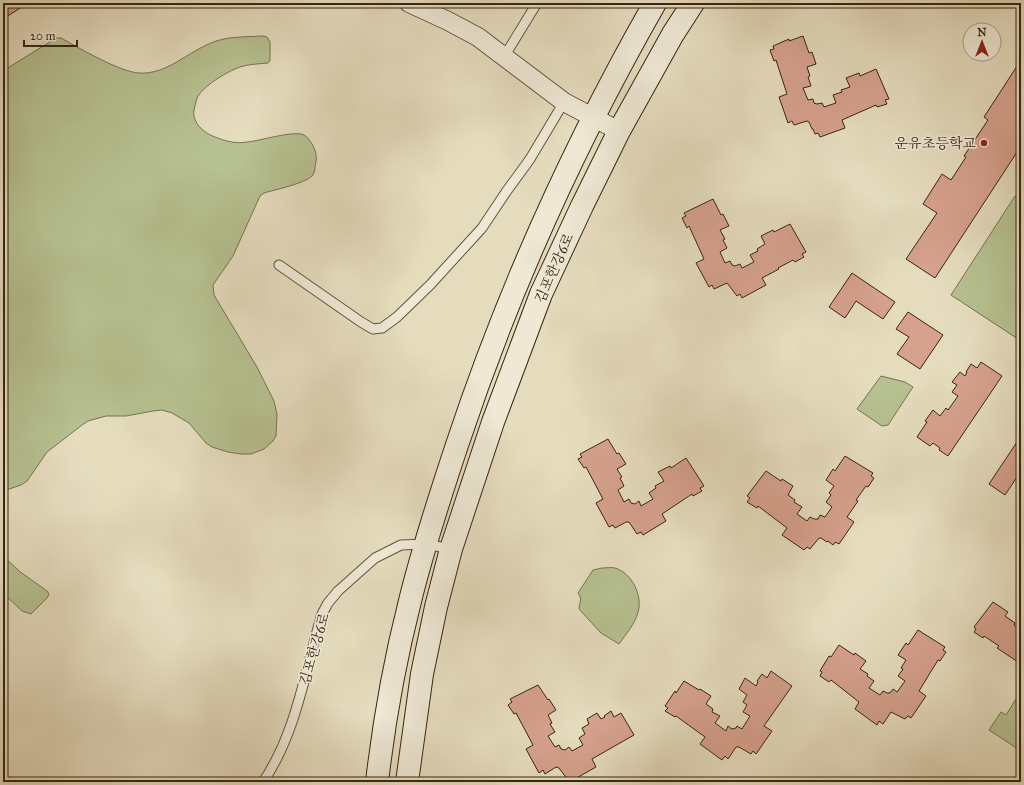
<svg xmlns="http://www.w3.org/2000/svg" width="1024" height="785" viewBox="0 0 1024 785" font-family="'IM FELL Great Primer','Noto Serif KR',serif">
	<rect width="100%" height="100%" fill="#e5dcbe"/>
	<filter id="stains"><feTurbulence type="fractalNoise" baseFrequency=".005" numOctaves="4"/><feColorMatrix values="0 0 0 0 .2 0 0 0 0 .09 0 0 0 0 .02 0 0 0 .5 -.17"/></filter>
	<radialGradient id="worn" r=".72"><stop offset=".6" stop-color="#630" stop-opacity="0"/><stop offset="1" stop-color="#630" stop-opacity=".3"/></radialGradient>
	<path fill="#b6c090" stroke="#767251" d="M263,36L267,37L270,42V60L268,63C259,64 249,64 240,67C228,71 205,85 198,96C196,100 195,106 194,110C192,123 204,133 215,137C225,141 236,144 247,142C260,141 294,130 304,135C308,137 310,141 312,144C317,152 317,159 315,167C315,170 314,174 312,176C306,183 274,190 264,193L260,196L233,256L213,285L214,295L257,367L274,401L277,414L276,436L273,441L264,449L251,454H241L228,452L212,447L206,443L189,423L172,413L162,410L153,411L126,416H106L88,421L82,425L47,452L27,481L21,485L3,491V71L56,38H61C79,48 120,72 139,73C166,75 188,52 211,43C227,36 246,37 263,36Z
		M1015,196L1021,200V341L951,295Z
		M881,376L905,382L913,387L888,425L882,426L857,409Z
		M3,556L19,571L47,591L49,594L47,598L31,614L22,611L3,593Z
		M602,568C606,568 611,567 615,568C632,573 643,596 638,612C635,624 626,634 619,644L601,633L579,609C579,603 583,599 578,593L593,570Z
		M1016,699L1021,702V749L1015,747L989,730L1001,712L1006,715Z"/>
	<path fill="#d6a18d" stroke="#372512" d="M3,3H28L3,19Z
		M803,36L809,53L812,52L816,64L807,67L810,76L808,77L811,86L803,88L808,100L813,99L814,103L817,104L822,103L824,107L836,103L833,95L842,92L841,90L850,87L846,78L859,73L860,76L876,69L889,99L885,100L887,104L877,107L876,105L842,120L845,128L820,137L818,133L815,134L813,129H812L809,122L807,121L794,125L792,121L788,123L779,97L787,94L776,60L774,61L770,50L774,49L773,46L789,39V41Z
		M1021,60V126L1017,133L1021,136V146L935,278L906,259L937,213L923,204L942,174L951,180L966,157L964,156L988,120L984,117Z
		M713,199L721,215L723,214L729,226L720,230L725,239L723,240L727,248L720,252L725,263L730,261L732,265L735,266L740,264L742,268L754,262L750,255L758,251L757,249L765,244L761,236L773,230L774,232L790,224L806,252L802,254L804,257L795,262L793,260L778,268L779,269L762,278L766,285L742,298L740,294L737,296L727,283L714,289L712,285L709,287L696,263L704,259L689,226L687,228L682,218L686,216L684,213Z
		M852,273L895,302L883,319L856,301L845,318L829,307Z
		M908,312L943,335L920,369L897,354L909,337L896,329Z
		M981,362L1002,376L948,456L939,450L940,448L933,443L930,446L917,437L927,422L925,421L933,410L940,416L946,408L948,410L958,396L952,392L957,385L952,382L960,372L965,376L967,372H966L971,364L977,368Z
		M1021,436V471L1005,495L989,484Z
		M608,439L617,454L619,453L626,464L617,469L622,477L620,478L624,486L618,490L624,502L629,499L631,503L635,504L639,501L641,506L653,499L649,493L656,488L655,486L664,481L658,472L670,466L671,468L686,458L704,486L700,488L702,491L693,496L692,494L662,514L666,521L643,535L641,532L637,534L629,522H626L615,528L613,525L609,527L596,503L603,499L586,467L584,468L578,459L582,457L580,454Z
		M845,456L873,473L871,476L874,478L868,487L866,486L856,500L858,501L847,517L854,522L839,544L835,542L833,545L828,541L827,542L821,538H819L810,549L807,547L804,550L782,535L787,528L758,506L757,508L747,502L750,498L747,496L766,471L781,481L782,479L793,486L788,495L795,500L794,502L802,507L797,514L807,521L810,517L814,519H818L820,515L825,517L832,507L826,502L831,495L829,493L834,486L826,480L833,469L835,471Z
		M993,602L1008,612L1005,616L1015,623L1014,625L1021,630V664L997,648L999,646L984,636L983,638L974,632L976,629L974,627Z
		M918,630L945,647L943,650L946,652L940,661L938,660L919,691L926,696L911,718L908,716L905,719L891,712L883,724L879,721L877,725L855,709L859,702L831,680L829,682L820,676L822,672L820,671L829,656L831,657L839,645L854,655L855,653L866,661L860,669L868,674L867,676L874,681L869,688L880,695L883,691L887,693H890L893,689L897,692L905,681L898,676L903,669L901,668L906,660L898,655L906,643L908,645Z
		M771,671L792,686L764,726L772,731L756,754L753,751L751,754L739,747H736L728,759L725,756L722,760L700,744L705,737L676,716L675,717L665,711L668,708L665,706L675,691L676,693L684,681L699,690L700,689L711,696L706,704L713,709L712,712L720,716L715,723L726,731L728,726L732,729L736,728L737,726L742,729L750,716L743,712L747,705L743,702L747,695L739,689L745,678L756,686L758,682L757,681L762,674L767,678Z
		M538,685L548,700L549,699L556,710L548,715L552,723L550,724L555,732L548,736L555,747L559,745L561,749L565,750L569,747L572,751L583,745L579,738L585,734L582,728L589,724L587,719L597,713L601,719L605,717L604,716L611,711L614,717L621,713L634,735L592,759L596,767L573,780L571,778L568,780L559,768L556,767L545,774L543,770L539,773L526,749L533,745L516,713L514,714L508,705L512,702L510,699Z"/>
	<g fill="none" stroke-linecap="round" stroke-linejoin="round">
		<g stroke="#62533d" stroke-width="11">
			<path id="lane" d="M504,57L537,3
				M279,265L361,322L373,329L382,328L397,317L430,285L482,228L506,192L530,159L564,102
				M263,782C297,732 305,670 322,614L328,603L338,591L375,558L401,545L426,544L451,549"/>
		</g>
		<g stroke="#62533d" stroke-width="20">
			<path id="street" d="M409,3L448,21L478,37L564,102L619,131"/>
		</g>
		<g stroke="#372512" stroke-width="24">
			<path id="secondary" d="M377,782C384,721 395,660 410,601C423,548 440,496 457,445C508,291 575,143 655,3
				M407,782L422,674L436,607L451,549L493,422L541,294L582,206L619,131L673,34L693,3"/>
		</g>
		<path stroke="#372512" stroke-width="2.5" stroke-dasharray="1 2" stroke-linecap="butt" d="M939,782L948,780L954,782"/>
		<use href="#lane" stroke="#eee8d5" stroke-width="9"/>
		<use href="#street" stroke="#eee8d5" stroke-width="18"/>
		<use href="#secondary" stroke="#eee8d5" stroke-width="22"/>
	</g>
	<circle fill="#8f2418" stroke="#eee8d5" stroke-width="1.5" cx="984" cy="143" r="4"/>
	<g text-anchor="middle" stroke-width="3.5" stroke-linejoin="round" paint-order="stroke">
		<g font-size="14" fill="#372512" stroke="#eee8d5" text-anchor="end">
			<text x="976" y="148">운유초등학교</text>
		</g>
		<g font-size="14" fill="#372512" stroke="#eee8d5">
			<text transform="translate(554 268) rotate(-66)" y="5">김포한강6로</text>
			<text transform="translate(314 649) rotate(-74)" y="5">김포한강6로</text>
		</g>
	</g>
	<rect width="1024" height="785" fill="none" stroke="#e5dcbe" stroke-width="16"/>
	<rect x="4" y="4" width="1016" height="777" fill="none" stroke="#372512" stroke-width="2"/>
	<rect x="8" y="8" width="1008" height="769" fill="none" stroke="#372512"/>
	<g transform="translate(982 42)"><circle r="19" fill="#eee8d5" stroke="#a59a87"/>
	<path d="M0-3L7 15L0 10L-7 15Z" fill="#8f2418"/>
	<text y="-6" font-size="11" font-weight="bold" text-anchor="middle" fill="#372512">N</text>
	</g>
	<path d="M24 40v6h53v-6" fill="none" stroke="#372512" stroke-width="2"/>
	<text x="30" y="40" font-size="12" fill="#372512" stroke="#eee8d5" stroke-width="3" paint-order="stroke">20 m</text>
	<rect width="100%" height="100%" filter="url(#stains)"/>
	<rect width="100%" height="100%" fill="url(#worn)"/>
</svg>
